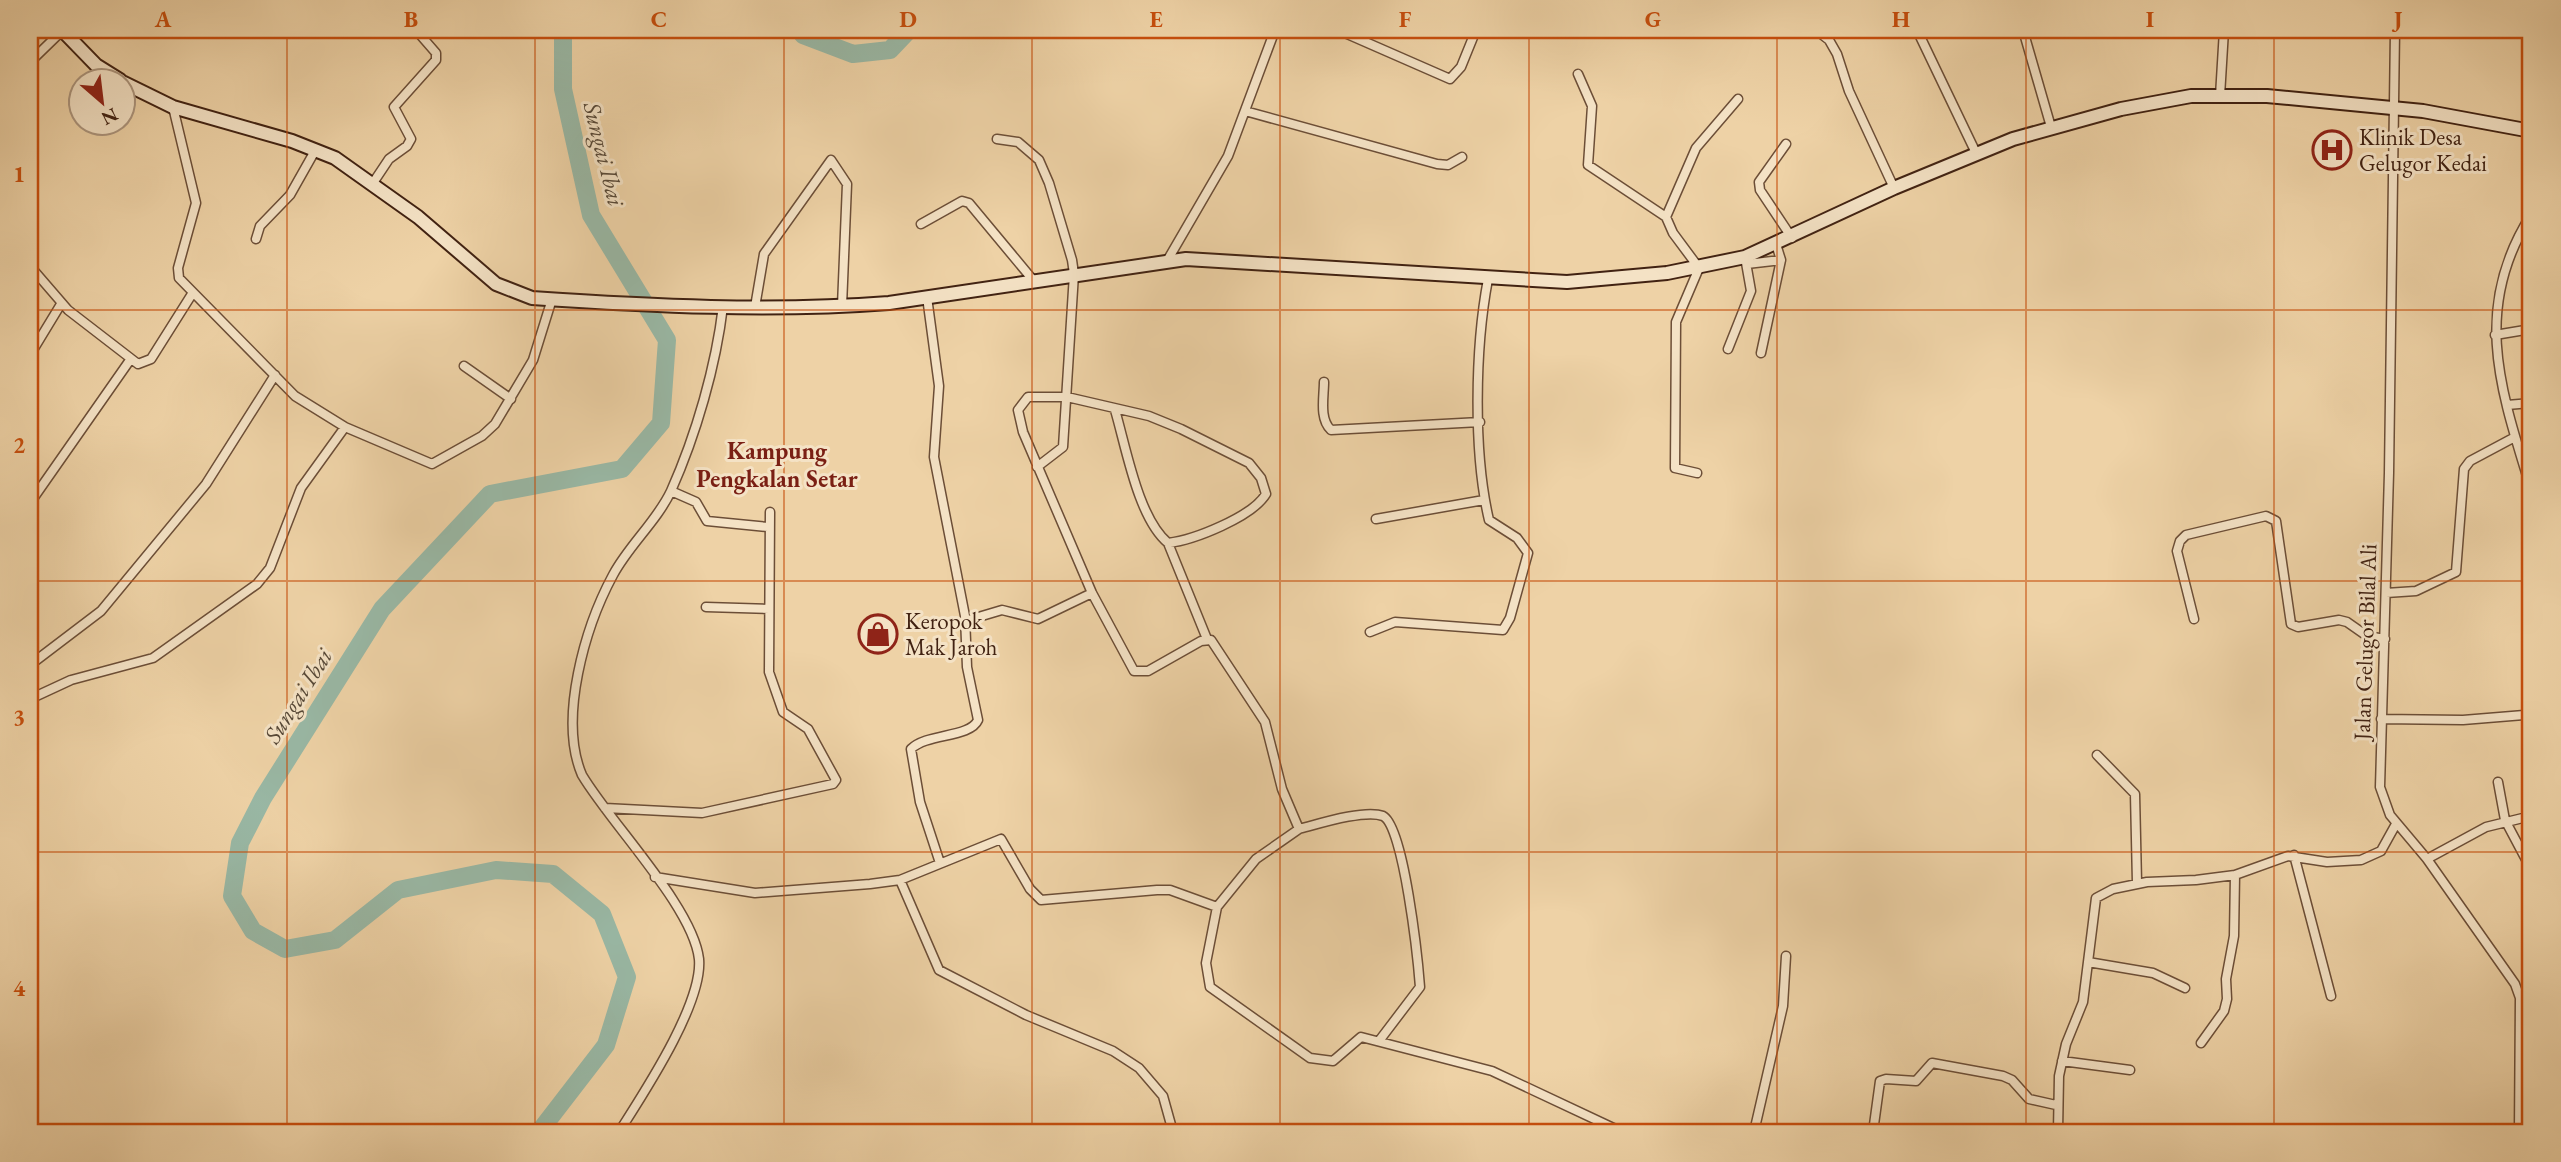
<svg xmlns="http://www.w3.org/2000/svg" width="2561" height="1162" viewBox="0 0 2561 1162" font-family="'EB Garamond',serif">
	<rect width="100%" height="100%" fill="#eed2a6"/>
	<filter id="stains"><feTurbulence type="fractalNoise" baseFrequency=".00286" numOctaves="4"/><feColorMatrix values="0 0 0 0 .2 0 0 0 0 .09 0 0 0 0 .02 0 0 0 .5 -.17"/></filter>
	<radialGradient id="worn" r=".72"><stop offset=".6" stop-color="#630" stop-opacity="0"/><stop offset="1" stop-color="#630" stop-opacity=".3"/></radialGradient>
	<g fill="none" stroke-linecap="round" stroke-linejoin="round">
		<path stroke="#99b8a5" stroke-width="18" d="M799,30L803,35L853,54L890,50L909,30
			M539,1132L606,1045L627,977L602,914L553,874L496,870L398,890L335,940L285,949L253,931L232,896L240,843L263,798L382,609L490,494L622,469L661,423L667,340L591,215L563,89V30"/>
		<g stroke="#6c4e37" stroke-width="11">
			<path id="street" d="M1338,30L1450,79L1461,67L1476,30
				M1816,30L1829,40L1837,54L1849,91L1894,188
				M1917,30L1976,153
				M2023,30L2051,127
				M2395,30L2389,473L2380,787L2390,815L2427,859L2515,984L2520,998L2519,1132
				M30,62L63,30
				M1578,74L1592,106L1588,165L1666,217
				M2220,96L2224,30
				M173,107L196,203L178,268L179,278L295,396L345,427L432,464L482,436L495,424L533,360L552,299
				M1245,111L1437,164L1448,165L1462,157
				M997,139L1018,142L1039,160L1049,183L1072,260L1074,274L1063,447L1037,467
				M1786,144L1759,182L1760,190L1792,238
				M373,183L389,159L407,146L411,139L394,107L436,60V53L416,30
				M2531,215C2471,309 2501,391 2531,489
				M921,224L962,201L969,203L1033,280
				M256,239L260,226L290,195L316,149
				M1167,261L1228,156L1275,30
				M1747,264L1781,260
				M30,266L68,310L138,364L151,359L192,294
				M927,297L939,386L934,457L965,616L967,667L978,720C970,738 927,733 911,749L920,802L940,863
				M755,307L764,254L831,160L847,184L842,306
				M2495,335L2531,329
				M1728,349L1751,291L1745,257
				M1761,353L1781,260L1776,244
				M30,355L61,304
				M464,366L511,399
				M1324,382C1324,397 1319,419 1331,430L1480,422
				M2507,405L2531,403
				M1697,473L1675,468L1676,322L1699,268L1673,233L1666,217L1696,148L1738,99
				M671,491L696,502L707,521L768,527
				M30,503L130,360
				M1376,519L1484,500
				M1168,543L1207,639
				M2386,593L2416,591L2456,572L2464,469L2470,461L2515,437
				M706,607L769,609
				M2194,619L2177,551L2180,541L2186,535L2266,516L2276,521L2291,624L2298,627L2339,620L2347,622L2367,636L2385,639
				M965,621L1002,610L1038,619L1092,593
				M1370,632L1395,622L1503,630L1510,618L1528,553L1517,538L1489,520C1473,452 1475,348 1488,279
				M30,665L101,611L206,484L275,375
				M30,699L71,680L153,658L257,584L270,568L301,488L345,427
				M2381,719L2463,720L2524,715
				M2097,755L2135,794L2137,883
				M2498,782L2505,820L2531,869
				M605,808L702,813L833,784L836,780L808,729L783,712L769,672L770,512
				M1299,829C1318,824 1365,809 1383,816C1404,826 1418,961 1420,987L1379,1041
				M2294,855L2331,996
				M2427,859L2486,827L2531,816
				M655,877L755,893L870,884L900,880L1001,839L1030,889L1041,900L1157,890H1170L1217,907L1256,859L1299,829L1282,789L1265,722L1211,640L1201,641L1148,671H1134L1092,593L1023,432L1018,410L1028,397H1067L1149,416L1181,429L1249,463L1261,478L1266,494C1252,517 1194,540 1168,543C1138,518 1126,447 1115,410
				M900,880L939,970L1026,1015L1113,1051L1139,1068L1163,1096L1173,1132
				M1217,907L1206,963L1210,987L1310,1058L1333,1061L1361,1037L1492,1071L1622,1132
				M2527,919L2531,914
				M2088,962L2153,973L2185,988
				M2201,1043L2224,1011L2227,999L2226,979L2234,936L2235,875
				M2062,1061L2130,1070
				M619,1132C643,1094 703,1004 699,959C693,907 611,824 582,775C558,719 585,627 613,575C629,545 657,521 671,491C696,435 716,366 723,306
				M1754,1132L1783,1006L1786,956
				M1873,1132L1880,1081L1886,1079L1916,1081L1932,1063L2003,1076L2012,1080L2029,1099L2056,1105
				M2058,1132L2059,1076L2066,1044L2083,1002L2096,898L2113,889L2147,882L2196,880L2235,875L2288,856L2327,862L2361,860L2381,851L2396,824"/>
		</g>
		<g stroke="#412212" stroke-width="16">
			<path id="secondary" d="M62,30L96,65L120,80
				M122,82L173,107L292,141L335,158L418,217L496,284L532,298C651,306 771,312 889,303L1186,259L1567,282L1667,273L1745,257L1894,188L2013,139L2121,109L2191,96H2267L2423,111L2531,131"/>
		</g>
		<use href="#street" stroke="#f4e2c5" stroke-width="8"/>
		<use href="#secondary" stroke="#f4e2c5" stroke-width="12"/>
	</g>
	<path fill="none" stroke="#c74e0d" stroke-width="2" stroke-opacity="0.55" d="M287,30V1132M535,30V1132M784,30V1132M1032,30V1132M1280,30V1132M1529,30V1132M1777,30V1132M2026,30V1132M2274,30V1132M30,310H2531M30,581H2531M30,852H2531"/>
	<defs>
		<g id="hospital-ring" transform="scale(2.0125)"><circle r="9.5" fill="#f4e2c5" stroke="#8f2418" stroke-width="1.5"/><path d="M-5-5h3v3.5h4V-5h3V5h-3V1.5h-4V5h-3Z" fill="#8f2418"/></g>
		<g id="shop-ring" transform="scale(2.0125)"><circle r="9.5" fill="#f4e2c5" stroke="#8f2418" stroke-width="1.5"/><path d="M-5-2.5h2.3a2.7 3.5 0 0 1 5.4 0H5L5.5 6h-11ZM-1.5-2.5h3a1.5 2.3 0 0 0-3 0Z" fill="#8f2418"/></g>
	</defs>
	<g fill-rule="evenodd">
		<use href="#hospital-ring" x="2332" y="150"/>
		<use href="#shop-ring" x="878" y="634"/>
	</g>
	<g text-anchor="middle" stroke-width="6" stroke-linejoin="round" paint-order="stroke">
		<g font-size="23" fill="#412212" stroke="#f4e2c5" text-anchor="start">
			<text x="2359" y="145">Klinik Desa<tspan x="2359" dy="26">Gelugor Kedai</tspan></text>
			<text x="905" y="629">Keropok<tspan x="905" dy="26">Mak Jaroh</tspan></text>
		</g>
		<g font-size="23" fill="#412212" stroke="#f4e2c5">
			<text transform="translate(2365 642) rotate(-88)" y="8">Jalan Gelugor Bilal Ali</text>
		</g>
		<g font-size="24" font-style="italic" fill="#574837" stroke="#f4e2c5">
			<text transform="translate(604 154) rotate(76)" y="8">Sungai Ibai</text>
			<text transform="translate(298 696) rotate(-58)" y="8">Sungai Ibai</text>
		</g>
		<g font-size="24" font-weight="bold" fill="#7a1f14" stroke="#f4e2c5">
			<text x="777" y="459">Kampung<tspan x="777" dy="28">Pengkalan Setar</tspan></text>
		</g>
	</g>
	<rect width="2561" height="1162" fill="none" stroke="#eed2a6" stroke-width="77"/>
	<g transform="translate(102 102) rotate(152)"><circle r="33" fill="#f4e2c5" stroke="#ac957d" stroke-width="2"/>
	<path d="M0-5L12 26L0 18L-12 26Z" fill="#8f2418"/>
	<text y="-10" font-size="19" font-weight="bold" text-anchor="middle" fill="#412212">N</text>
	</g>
	<rect x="38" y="38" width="2484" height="1086" fill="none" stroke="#c74e0d" stroke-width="2.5"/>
	<g font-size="23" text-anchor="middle" font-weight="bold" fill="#c74e0d">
		<text x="163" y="27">A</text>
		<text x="411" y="27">B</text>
		<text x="659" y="27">C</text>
		<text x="908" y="27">D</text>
		<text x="1156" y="27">E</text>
		<text x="1405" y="27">F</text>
		<text x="1653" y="27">G</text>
		<text x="1901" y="27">H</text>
		<text x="2150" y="27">I</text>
		<text x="2398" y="27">J</text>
		<text x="19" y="182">1</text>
		<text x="19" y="453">2</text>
		<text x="19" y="725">3</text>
		<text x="19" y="996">4</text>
	</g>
	<rect width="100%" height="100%" filter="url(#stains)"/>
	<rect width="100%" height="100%" fill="url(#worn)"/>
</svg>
